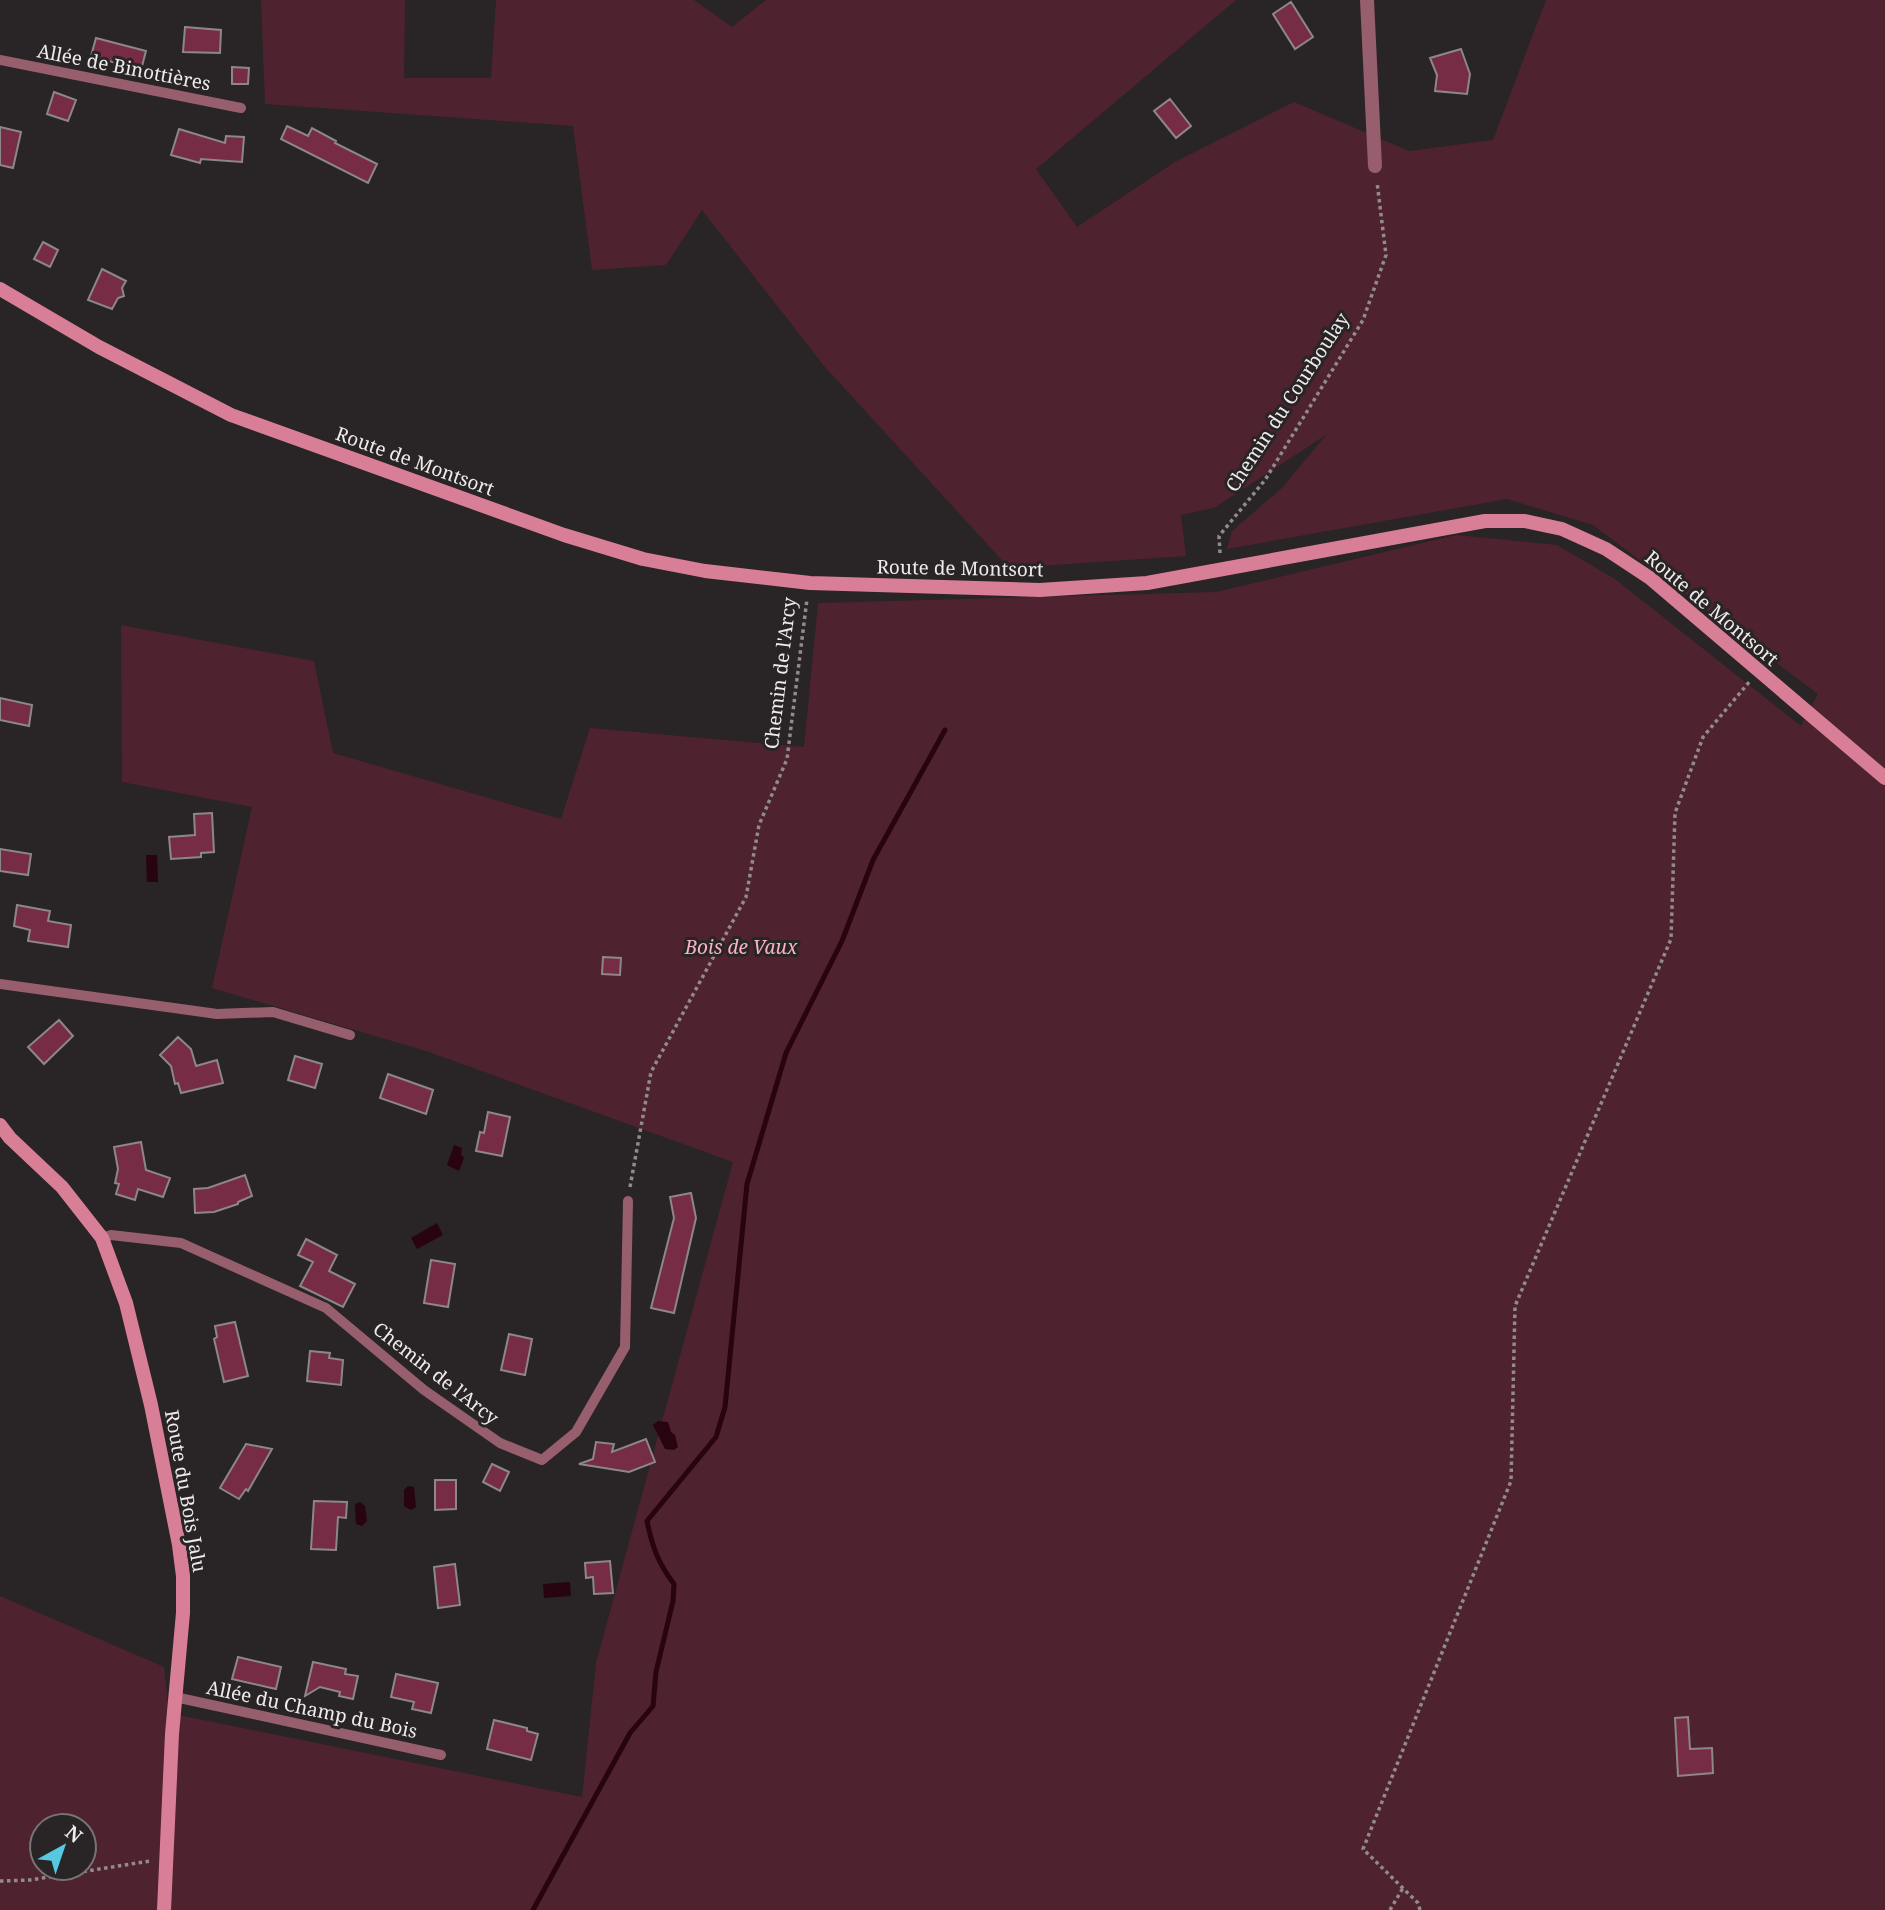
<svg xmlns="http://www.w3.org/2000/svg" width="1885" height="1910" viewBox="0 0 1885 1910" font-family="'Noto Serif',serif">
	<rect width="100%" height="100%" fill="#292425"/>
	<path fill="#4f222f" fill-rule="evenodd" d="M261,0H405L404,78H491L496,0H694L732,27L766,0H1236L1036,169L1077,227L1175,162L1294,102L1409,151L1493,140L1546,0H1885V1910H0V1596L164,1667L169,1713L582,1797L596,1663L733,1162L426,1051L212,988L252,807L122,782L121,625L314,661L333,753L561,819L590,728L804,747L818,603L1216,592L1456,535L1557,545L1615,579L1801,726L1818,694L1593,525L1507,499L1227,549L1232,531L1283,487L1326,435L1214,508L1181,515L1186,556L1009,568L825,367L702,210L666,265L592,270L573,126L265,104ZM42,1826H84V1868H42Z"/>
	<path fill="#280310" d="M146,855H157L158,882H147Z
		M454,1145L462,1148L461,1154L464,1158L459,1171L447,1165Z
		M437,1223L443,1235L417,1249L411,1238Z
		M658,1421L668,1422L671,1432L675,1435L678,1447L674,1450L665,1449L653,1425Z
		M408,1486L414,1487L416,1507L411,1510L404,1506V1490Z
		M360,1502L365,1506L367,1521L362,1526L356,1524L355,1504Z
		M570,1582L571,1596L544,1598L543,1584Z"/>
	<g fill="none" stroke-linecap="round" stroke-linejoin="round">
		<path stroke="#280310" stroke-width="5" d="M533,1910L630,1733L653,1706L656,1672L673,1601L674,1584C658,1563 652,1546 647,1521L716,1437L725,1407L747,1184L786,1053L842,941L873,860L945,730"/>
	</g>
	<path fill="#762c44" stroke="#8c8788" stroke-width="2" d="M1291,2L1313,37L1295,49L1273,14Z
		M185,27L221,30L220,53L183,52Z
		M96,38L146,51L141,70L91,56Z
		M1461,49L1470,74L1467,94L1435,91L1437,75L1430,58Z
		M232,67L249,68L248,84H232Z
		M54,92L76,100L68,121L47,114Z
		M1170,99L1191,126L1176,138L1154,111Z
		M287,126L308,136L312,128L336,141L335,143L377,164L368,183L281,139Z
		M0,127L21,132L13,168L0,165Z
		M179,129L225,143L226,136L244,137L242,162L201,159L200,163L171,155Z
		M43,242L58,250L50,267L34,259Z
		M102,269L126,281L122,288L124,296L118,298L112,309L88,300Z
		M0,698L32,705L29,726L0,720Z
		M212,813L214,852L201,853V857L171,859L169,837L195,835L194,814Z
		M0,849L31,854L28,875L0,871Z
		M17,905L50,911L48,921L71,925L68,947L28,941L30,930L14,926Z
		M603,957L621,958L620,975L602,974Z
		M59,1020L73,1036L44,1064L28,1047Z
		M178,1037L191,1049L196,1066L217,1060L223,1083L181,1093L178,1083L175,1084L171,1066L160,1055Z
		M295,1056L322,1064L315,1088L288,1080Z
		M388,1074L433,1090L426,1114L380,1098Z
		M488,1112L510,1117L502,1156L476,1151L480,1132L484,1133Z
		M141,1142L146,1170L170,1178L163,1197L138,1189L135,1200L116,1194L119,1184L115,1183L118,1169L114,1147Z
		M245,1175L252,1196L238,1202V1204L214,1212L195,1213L194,1189L208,1188Z
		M691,1193L696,1218L674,1313L651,1308L674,1218L670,1197Z
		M306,1239L337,1255L329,1271L355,1284L343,1307L300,1286L313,1262L298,1255Z
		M431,1260L455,1264L448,1307L424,1303Z
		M235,1322L248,1376L224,1382L214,1339L217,1337L215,1326Z
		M509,1334L532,1339L525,1375L501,1370Z
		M310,1351L330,1353L329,1358L343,1360L341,1385L307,1381Z
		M646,1439L655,1462L629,1472L579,1464L593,1459L596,1442L614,1444L612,1452Z
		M246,1444L272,1449L248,1491L246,1489L239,1499L220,1488Z
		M492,1464L509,1472L500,1491L483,1482Z
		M435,1480H456V1509L435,1510Z
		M314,1501L347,1502L346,1518L338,1517L336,1550L311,1549Z
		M610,1561L613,1593L594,1594L593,1577L586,1578L585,1563Z
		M455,1564L460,1605L438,1608L434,1567Z
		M238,1657L281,1667L276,1689L232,1679Z
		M313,1662L346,1669L345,1674L358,1676L353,1699L339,1696L340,1692L320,1687L305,1696Z
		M396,1674L438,1683L431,1713L412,1709L414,1702L391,1697Z
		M1688,1717L1690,1749L1712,1748L1713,1773L1678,1776L1675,1718Z
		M494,1720L527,1728V1731L538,1734L531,1760L487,1749Z"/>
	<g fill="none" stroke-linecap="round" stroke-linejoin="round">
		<path stroke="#908c8d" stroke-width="3.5" stroke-dasharray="3.5 3.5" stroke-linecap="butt" d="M1220,553L1219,536L1265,480L1363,320L1386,255L1377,182
			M630,1187L651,1072L746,897L759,825L787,759L807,599
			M0,1881L30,1880L150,1861
			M1390,1910L1403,1888
			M1420,1910L1418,1903L1363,1849L1511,1481L1515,1306L1671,939L1675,813L1703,737L1750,681"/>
		<path stroke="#975f6e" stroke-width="10" d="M0,60L241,108
			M0,984L217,1014L273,1012L350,1035
			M102,1238L111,1235L181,1243L326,1308L424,1390L500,1443L542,1460L576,1432L625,1347L628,1201
			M175,1697L441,1755"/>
		<path stroke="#975f6e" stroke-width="14" d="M1367,0L1375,166"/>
		<path stroke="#d87f97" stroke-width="14" d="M0,289L99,347L231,415L564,535L643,559L705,571L810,583L1040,590L1147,583L1485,521H1525L1562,529L1606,549L1650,578L1885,778
			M0,1125L10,1138L62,1187L102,1238L126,1303L151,1405L179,1545L183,1576V1613L172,1734L164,1910"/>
	</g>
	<g text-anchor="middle" stroke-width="6" stroke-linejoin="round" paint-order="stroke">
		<g font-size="19" fill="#eeebeb" stroke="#292425">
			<text transform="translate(124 67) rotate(11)" y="7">Allée de Binottières</text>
			<text transform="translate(1287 402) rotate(-57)" y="7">Chemin du Courboulay</text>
			<text transform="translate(415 461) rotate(20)" y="7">Route de Montsort</text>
			<text transform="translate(960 568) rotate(1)" y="7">Route de Montsort</text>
			<text transform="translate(1712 608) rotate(40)" y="7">Route de Montsort</text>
			<text transform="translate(780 673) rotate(-83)" y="7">Chemin de l'Arcy</text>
			<text transform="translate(436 1373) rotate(38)" y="7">Chemin de l'Arcy</text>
			<text transform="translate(186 1491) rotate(80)" y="7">Route du Bois Jalu</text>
			<text transform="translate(312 1709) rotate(12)" y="7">Allée du Champ du Bois</text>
		</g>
		<g font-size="19" font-style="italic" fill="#f8b3c4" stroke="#292425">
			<text x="741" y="954">Bois de Vaux</text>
		</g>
	</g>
	<g transform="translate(63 1847) rotate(40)"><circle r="33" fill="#292425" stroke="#787474" stroke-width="2"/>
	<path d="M0-5L12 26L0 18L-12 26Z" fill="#56c9e0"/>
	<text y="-10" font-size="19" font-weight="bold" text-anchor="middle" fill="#eeebeb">N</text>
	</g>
</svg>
